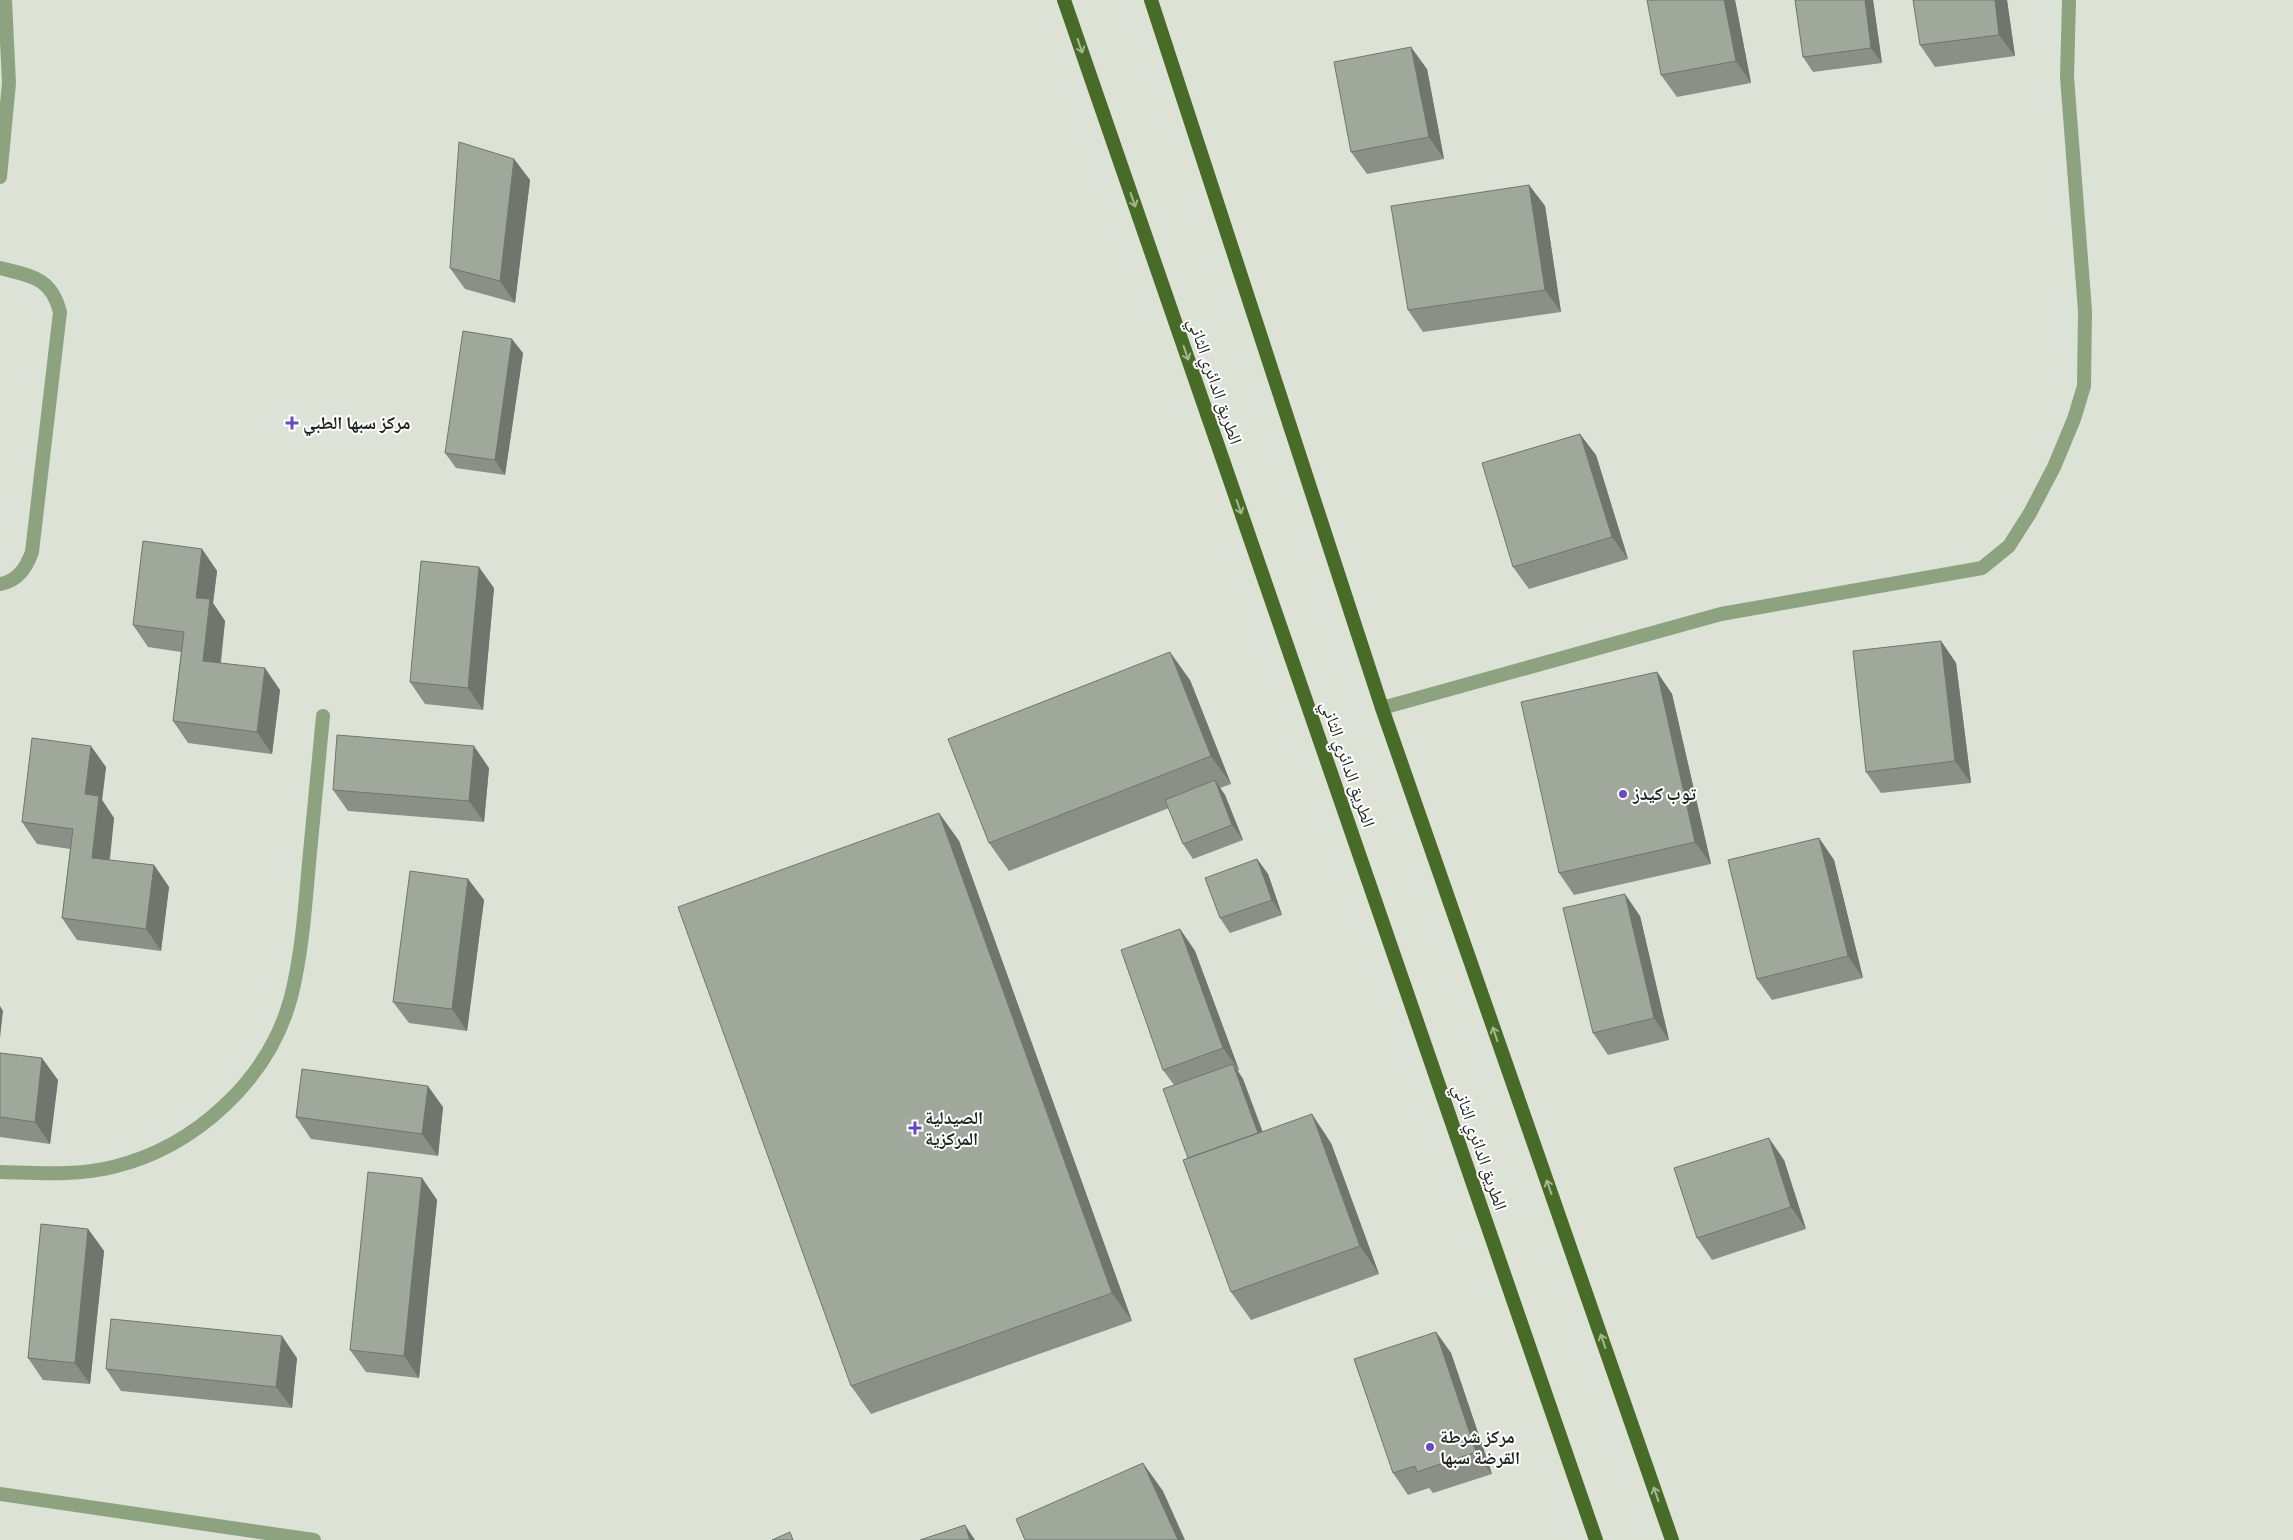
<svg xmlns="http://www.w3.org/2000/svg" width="2293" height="1540" viewBox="0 0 2293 1540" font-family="'Source Sans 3','Noto Naskh Arabic',sans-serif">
	<rect width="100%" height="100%" fill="#dce3d6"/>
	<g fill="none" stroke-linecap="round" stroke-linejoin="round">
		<path stroke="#8da27e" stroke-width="14" d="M0,177L9,83L5,0
			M0,268C31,276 51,277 60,312L32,552C26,568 18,581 0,584
			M0,1172C38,1173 76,1176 113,1167C195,1147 269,1080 291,997C302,953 305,908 309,863C314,814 318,765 323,716"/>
		<path stroke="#8da27e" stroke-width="14" d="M1382,708L1721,614L1982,568L2009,546L2030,513L2054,467L2074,419L2084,386L2085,311L2067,77L2069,0
			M0,1494L314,1540"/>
		<path stroke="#486c27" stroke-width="14" d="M1064,0L1596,1540
			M1151,0L1382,708L1672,1540"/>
	</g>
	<path fill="#8a9085" d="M1735,0L1751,83L1677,97L1661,75Z
		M1795,0H1873L1882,63L1813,72L1803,57Z
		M1913,0H2007L2015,56L1935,67L1920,45Z
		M1427,69L1444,159L1367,174L1351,152Z
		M514,159L530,180L515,303L465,289L450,268Z
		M1529,185L1545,206L1561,312L1423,332L1408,310Z
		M523,353L505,475L456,468L445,453Z
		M1596,455L1628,559L1529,589L1513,567Z
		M202,549L217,571L213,603L225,621L221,663L280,690L272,754L188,743L173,721L181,652L148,647L133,625Z
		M494,588L483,710L425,704L410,682Z
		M1941,641L1956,663L1971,783L1881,793L1866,772Z
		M1657,672L1672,694L1711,864L1574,895L1559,873Z
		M1190,680L1231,784L1220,788L1225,795L1243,840L1193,859L1183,844L1169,808L1009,871L989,843Z
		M106,767L102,800L114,818L110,860L154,865L169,887L161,951L77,940L62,918L70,849L37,844L22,822Z
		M489,768L484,822L348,811L333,790Z
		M939,813L959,841L1132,1321L871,1414L851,1386Z
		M1819,838L1834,860L1863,978L1772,1000L1757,979Z
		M1257,859L1268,874L1282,915L1230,933L1220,918Z
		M468,879L484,900L467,1031L409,1023L393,1002Z
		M1640,916L1669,1040L1608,1055L1593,1033Z
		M1180,929L1195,951L1239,1070L1238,1071L1243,1079L1263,1132L1331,1143L1379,1274L1251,1320L1231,1292L1188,1158L1174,1085L1163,1070Z
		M0,1053L58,1080L50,1144L0,1137Z
		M443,1107L438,1156L311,1139L296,1117Z
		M1784,1160L1806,1229L1712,1260L1697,1238Z
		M422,1178L437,1200L419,1378L366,1372L350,1350Z
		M88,1229L104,1251L90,1384L43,1380L28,1358Z
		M1436,1332L1451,1353L1492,1474L1433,1493L1429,1488L1408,1495L1393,1473Z
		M297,1358L292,1408L121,1391L106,1369Z"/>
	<path fill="#70766c" d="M1724,0H1735L1751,83L1736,61Z
		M1865,0H1873L1882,63L1871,48Z
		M1995,0H2007L2015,56L1999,35Z
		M1411,47L1427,69L1444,159L1429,137Z
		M514,159L530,180L515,303L500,281Z
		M1529,185L1545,206L1561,312L1545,290Z
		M512,339L523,353L505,475L495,460Z
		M1580,434L1596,455L1628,559L1612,537Z
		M202,549L217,571L213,603L225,621L218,683L203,661L196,598Z
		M479,567L494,588L483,710L468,688Z
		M1941,641L1956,663L1971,783L1955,761Z
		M1170,652L1190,680L1231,784L1211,756Z
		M265,668L280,690L272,754L257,732Z
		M1657,672L1672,694L1711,864L1695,842Z
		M91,746L106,767L102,800L114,818L107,879L92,858L85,794Z
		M474,746L489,768L484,822L469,801Z
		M1215,780L1225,795L1243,840L1232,825Z
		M939,813L959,841L1132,1321L1112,1293Z
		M1819,838L1834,860L1863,978L1848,956Z
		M1257,859L1268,874L1282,915L1272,900Z
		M154,865L169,887L161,951L146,929Z
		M468,879L484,900L467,1031L452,1009Z
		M1625,894L1640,916L1669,1040L1654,1018Z
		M1180,929L1195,951L1239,1070L1223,1048Z
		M0,1006L3,1011L0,1038Z
		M42,1058L58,1080L50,1144L35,1122Z
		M1233,1064L1243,1079L1272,1159L1262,1144Z
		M428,1086L443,1107L438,1156L422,1134Z
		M1312,1114L1331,1143L1379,1274L1360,1246Z
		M1769,1138L1784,1160L1806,1229L1791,1207Z
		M422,1178L437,1200L419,1378L404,1356Z
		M88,1229L104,1251L90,1384L75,1363Z
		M1436,1332L1451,1353L1492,1474L1476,1452Z
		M282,1336L297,1358L292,1408L276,1387Z
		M1143,1463L1163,1491L1185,1540H1178Z
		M965,1525L975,1540H970Z"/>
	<path fill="#a0a89b" stroke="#70766c" d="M1647,0H1724L1736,61L1661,75Z
		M1795,0H1865L1871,48L1803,57Z
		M1913,0H1995L1999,35L1920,45Z
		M1411,47L1429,137L1351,152L1334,62Z
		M459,142L514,159L500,281L450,268Z
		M1529,185L1545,290L1408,310L1391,206Z
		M463,331L512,339L495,460L445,453Z
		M1580,434L1612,537L1513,567L1482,463Z
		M143,541L202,549L196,598L210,599L203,661L265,668L257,732L173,721L184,632L133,625Z
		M421,561L479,567L468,688L410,682Z
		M1941,641L1955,761L1866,772L1853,651Z
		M1170,652L1211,756L989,843L948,739Z
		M1657,672L1695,842L1559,873L1521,702Z
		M337,735L474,746L469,801L333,790Z
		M32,738L91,746L85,794L99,796L92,858L154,865L146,929L62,918L73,829L22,822Z
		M1215,780L1232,825L1183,844L1165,800Z
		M939,813L1112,1293L851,1386L678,907Z
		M1819,838L1848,956L1757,979L1728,860Z
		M1257,859L1272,900L1220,918L1205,878Z
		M410,871L468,879L452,1009L393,1002Z
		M1625,894L1654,1018L1593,1033L1563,908Z
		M1180,929L1223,1048L1163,1070L1121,950Z
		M0,1053L42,1058L35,1122L0,1117Z
		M1233,1064L1258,1133L1188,1158L1163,1089Z
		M302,1069L428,1086L422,1134L296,1117Z
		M1312,1114L1360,1246L1231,1292L1183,1160Z
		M1769,1138L1791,1207L1697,1238L1674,1168Z
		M368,1172L422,1178L404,1356L350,1350Z
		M41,1224L88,1229L75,1363L28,1358Z
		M111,1319L282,1336L276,1387L106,1369Z
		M1436,1332L1476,1452L1417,1472L1415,1466L1393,1473L1354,1359Z
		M1143,1463L1178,1540H1025L1016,1519Z
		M965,1525L970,1540H920Z
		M790,1532L793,1540H772Z"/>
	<defs><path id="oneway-shaft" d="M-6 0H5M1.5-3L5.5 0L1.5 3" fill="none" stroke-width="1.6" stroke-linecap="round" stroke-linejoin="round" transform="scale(1.25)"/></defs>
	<g stroke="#a4b693">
		<use href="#oneway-shaft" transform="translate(1080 46) rotate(71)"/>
		<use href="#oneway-shaft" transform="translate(1133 200) rotate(71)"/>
		<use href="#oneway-shaft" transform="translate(1186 353) rotate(71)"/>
		<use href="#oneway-shaft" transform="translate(1239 507) rotate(71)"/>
		<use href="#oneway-shaft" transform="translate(1495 1034) rotate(-109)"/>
		<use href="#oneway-shaft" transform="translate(1549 1187) rotate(-109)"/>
		<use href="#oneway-shaft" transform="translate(1603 1341) rotate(-109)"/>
		<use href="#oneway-shaft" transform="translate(1656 1494) rotate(-109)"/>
	</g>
	<g fill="#664ac3" stroke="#fff" stroke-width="2">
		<path d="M289.5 415.5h5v5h5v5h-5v5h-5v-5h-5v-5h5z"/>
		<circle cx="1623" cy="794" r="5"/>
		<path d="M912.5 1120.5h5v5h5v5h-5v5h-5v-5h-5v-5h5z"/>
		<circle cx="1430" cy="1447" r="5"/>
	</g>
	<g text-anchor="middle" stroke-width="4" stroke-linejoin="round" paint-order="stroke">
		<g font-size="18" fill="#21241f" stroke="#fff">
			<text transform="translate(1215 381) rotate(71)" y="6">الطريق الدائري الثاني</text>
			<text transform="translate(1348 764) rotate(71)" y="6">الطريق الدائري الثاني</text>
			<text transform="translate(1480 1147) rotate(71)" y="6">الطريق الدائري الثاني</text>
		</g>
		<g font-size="18" font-weight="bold" fill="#21241f" stroke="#fff" text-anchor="start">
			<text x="303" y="429">مركز سبها الطبي</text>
			<text x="1633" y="800">توب كيدز</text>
			<text x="925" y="1124">الصيدلية<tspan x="925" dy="21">المركزية</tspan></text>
			<text x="1440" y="1443">مركز شرطة<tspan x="1440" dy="21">القرضة سبها</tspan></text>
		</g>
	</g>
</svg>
